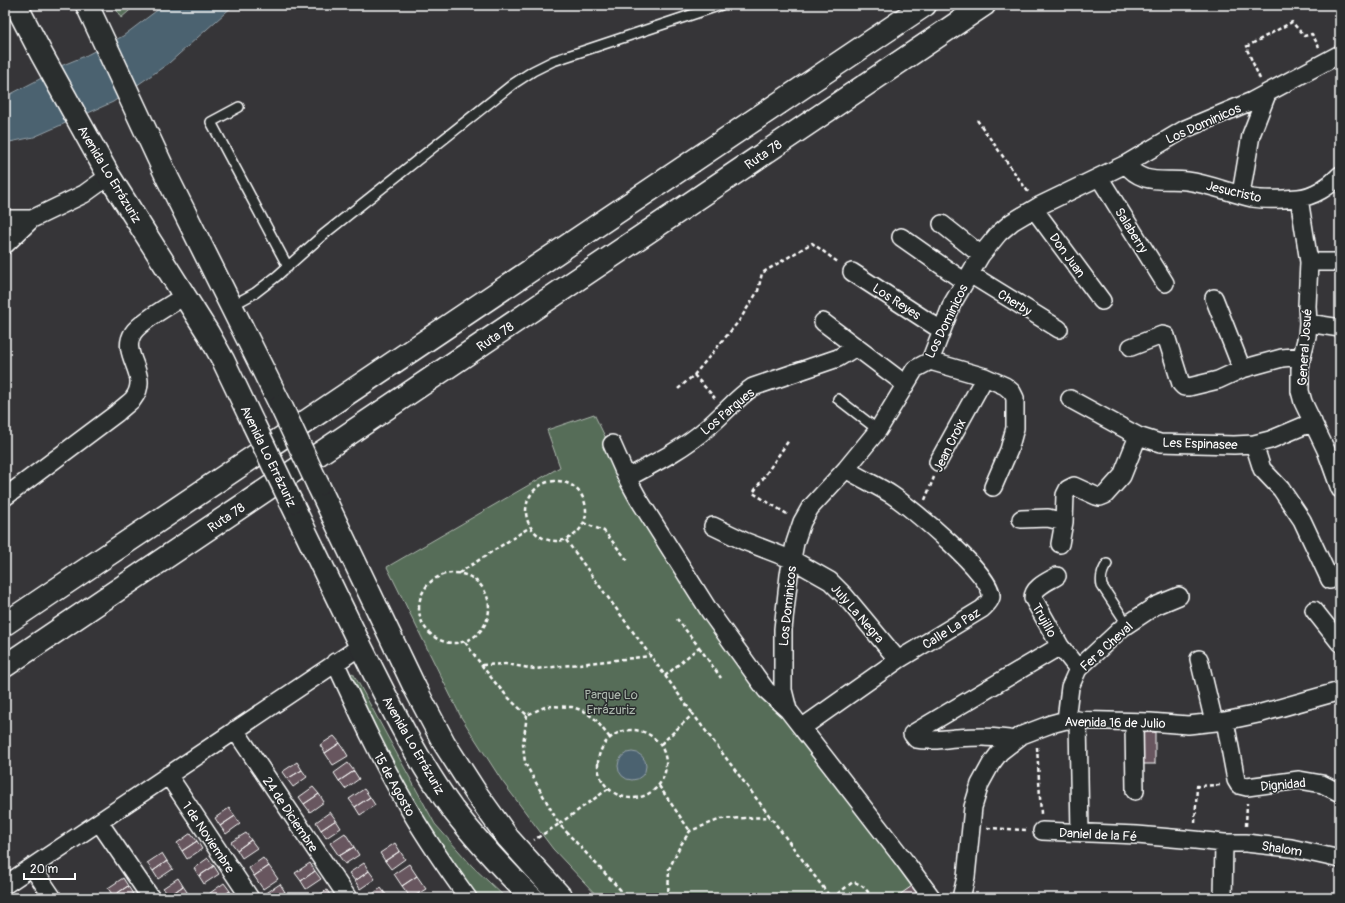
<svg xmlns="http://www.w3.org/2000/svg" width="1345" height="903" viewBox="0 0 1345 903" font-family="Pangolin,sans-serif">
	<rect width="100%" height="100%" fill="#363538"/>
	<filter id="ink" filterUnits="userSpaceOnUse"><feTurbulence type="fractalNoise" baseFrequency=".025" numOctaves="2"/><feDisplacementMap in="SourceGraphic" scale="8" xChannelSelector="R" yChannelSelector="G"/><feConvolveMatrix kernelMatrix="1 2 1 2 8 2 1 2 1" color-interpolation-filters="sRGB"/></filter>
	<g filter="url(#ink)">
		<path fill="#576d59" stroke="#abb6ac" d="M114,5H136L121,18Z
			M594,414L645,518L920,898H599L553,849L502,781L461,717L387,567L560,467L547,430Z
			M353,673L435,824L472,866L506,898H475L435,845L347,676Z"/>
		<path fill="#4c626f" stroke="#94a1a9" d="M164,5H234L169,63L113,102L34,137L5,143V97L59,69L51,70L85,56L123,36Z
			M618 766a14 14 0 1 1 28 0a14 14 0 1 1-28 0Z"/>
		<path fill="#67565e" stroke="#fff" d="M1155,732V764H1138V733Z
			M334,736L340,743L325,753L320,745Z
			M340,743L348,756L333,765L325,753Z
			M297,762L302,770L287,779L282,772Z
			M348,763L354,771L339,781L334,773Z
			M302,770L307,777L293,787L287,779Z
			M354,771L359,779L345,789L339,781Z
			M313,787L319,794L304,804L299,797Z
			M364,789L370,797L355,807L349,799Z
			M319,794L324,802L310,812L304,804Z
			M370,797L375,805L360,815L355,807Z
			M229,808L235,816L220,826L215,818Z
			M330,812L336,820L321,830L316,822Z
			M235,816L240,824L226,834L220,826Z
			M336,820L341,828L326,838L321,830Z
			M191,833L197,841L182,851L177,843Z
			M246,833L251,840L237,850L231,842Z
			M345,833L354,847L339,856L330,843Z
			M251,840L257,848L242,858L237,850Z
			M197,841L202,849L187,859L182,851Z
			M395,843L400,851L385,861L380,853Z
			M354,847L359,855L345,864L339,856Z
			M400,851L405,859L391,869L385,861Z
			M162,853L167,861L153,871L147,863Z
			M208,858L214,866L199,876L194,868Z
			M263,858L269,866L254,876L249,868Z
			M167,861L173,869L158,879L153,871Z
			M310,863L315,871L301,881L295,873Z
			M364,863L369,871L355,881L349,873Z
			M409,864L417,876L402,886L394,874Z
			M214,866L219,874L204,884L199,876Z
			M269,866L278,879L263,889L254,876Z
			M315,871L321,879L306,889L301,881Z
			M369,871L375,879L360,889L355,881Z
			M417,876L426,889L411,898L402,886Z
			M123,878L128,886L113,896L108,888Z
			M178,878L183,886L169,896L163,888Z
			M224,883L230,891L220,898H213L210,893Z
			M280,884L285,892L276,898H268L265,894Z
			M128,886L133,894L128,898H115L113,896Z
			M183,886L191,898H170L169,896Z
			M912,886L920,898H895Z
			M381,888L387,896L383,898H367Z
			M327,890L332,898H314Z
			M230,891L235,898H220Z
			M285,892L290,898H276Z"/>
		<g fill="none" stroke-linecap="round" stroke-linejoin="round">
			<g stroke="#fff" stroke-width="12">
				<path id="service" d="M239,107L211,122L288,267
					M231,306L255,293L277,276L323,235L513,84L533,71L553,61L721,5
					M838,399L878,430
					M1107,564C1102,571 1100,577 1102,586L1127,624"/>
			</g>
			<g stroke="#fff" stroke-width="20">
				<path id="minor" d="M1126,164C1131,171 1136,175 1145,178C1159,182 1173,179 1187,181C1210,184 1230,193 1252,198C1264,200 1286,199 1298,198C1313,197 1330,186 1340,175
					M1099,177L1165,283
					M1241,194L1251,135L1267,94
					M1299,198L1309,262L1307,306L1308,323L1307,336L1302,356L1300,369V391L1303,402L1326,450L1340,489
					M1034,209L1102,301
					M5,219H32
					M942,224L981,255
					M901,237L965,282
					M5,245L32,219L84,194L109,176
					M1309,262H1340
					M852,272L941,330
					M970,274L1059,329
					M1214,298L1242,369
					M823,322L905,384
					M1308,323L1340,328
					M1131,347L1162,335L1166,336L1181,384L1184,387H1189L1218,380L1242,369L1260,364L1282,358L1302,356
					M930,361L985,377L1005,386L1012,392L1015,398V428L1009,450L993,487
					M1070,399L1138,436L1160,443L1234,445L1254,444L1270,440L1313,422
					M612,444L627,478L638,498L710,612L766,690L788,710
					M1254,444L1262,469L1281,489L1302,520L1330,580
					M938,462L985,377
					M627,478C655,463 683,449 707,428C723,415 736,398 753,387L838,358L848,352L855,346
					M5,497L117,413C122,408 128,404 133,399C152,375 119,355 133,333C140,322 173,303 185,296
					M1021,519L1048,518L1064,522
					M713,526L744,541L793,560L830,581L844,595L898,660
					M1060,544L1064,522L1065,495L1068,489L1074,486L1096,496L1100,497L1105,495L1122,476L1138,436
					M1057,576C1049,581 1033,587 1033,598L1060,646L1078,669
					M1314,610L1340,643
					M1199,659L1214,722
					M335,662C358,712 381,762 409,809C427,840 447,869 468,898
					M1066,720L1070,687L1078,669L1122,628L1155,606L1179,596
					M1078,720L1080,833
					M1225,721L1236,780L1239,785L1247,787L1299,780L1322,784L1340,793
					M1134,723L1135,791
					M803,727L898,660L982,609C986,605 990,602 991,597C995,576 910,507 892,495C877,485 861,479 846,469
					M235,730L348,898
					M1015,740C995,736 976,737 956,738C943,739 929,742 916,739L912,734L1060,646
					M168,775L250,898
					M99,822L151,898
					M1042,831L1137,835L1195,840L1224,843H1246L1291,848L1340,859
					M32,867L53,898
					M5,885L361,646
					M932,898L904,860L788,710L783,690V629L789,575L795,543L802,522L810,508L846,469L878,430L915,369L930,361L952,304L981,255L999,233L1012,222L1039,206L1126,164L1185,129L1252,101L1340,54
					M961,898L966,877L973,807L980,784L991,764L1000,752L1022,735L1051,724L1066,720L1150,722L1188,725L1225,721L1258,714L1340,691
					M1223,898L1224,843"/>
			</g>
			<g stroke="#fff" stroke-width="25">
				<path id="secondary" d="M16,5L42,55L109,176L208,333L223,360L253,423
					M87,5L168,179L281,406
					M318,485L415,688L444,743L478,796L508,838L562,898
					M291,502C314,550 338,599 361,647C389,703 416,759 453,810C477,841 504,870 532,898"/>
			</g>
			<g stroke="#fff" stroke-width="25">
				<path id="motorway" d="M5,624L925,5
					M5,666L984,5"/>
			</g>
			<path stroke="#fff" stroke-width="2.5" stroke-dasharray="4 3" stroke-linecap="butt" d="M1336,73L1340,84
				M1260,79L1246,47L1292,22L1304,36L1312,34L1319,47
				M977,120L1029,193
				M694,375L715,398
				M678,389L694,375L739,321L758,291L762,273L812,243L839,263
				M526 511a30 30 0 1 1 60 0a30 30 0 1 1-60 0Z
				M925,500L934,477
				M787,514L753,493L789,440
				M583,523L604,531L628,561
				M566,540L693,714
				M459,573L530,527
				M419 608a35 35 0 1 1 70 0a35 35 0 1 1-70 0Z
				M465,642C485,670 500,692 527,715L547,706L572,707L584,711L595,719L610,738
				M699,647L721,678
				M482,665L506,664L535,669L651,656
				M665,676L699,647L677,619
				M527,715L523,744L525,763L559,824L534,840
				M598 764a34 34 0 1 1 68 0a34 34 0 1 1-68 0Z
				M661,744L693,714L831,898
				M1037,747L1041,814
				M659,786L690,831
				M608,789L559,824L628,898
				M1195,823L1197,786L1220,785
				M1246,826L1247,803
				M987,828L1026,830
				M668,898L669,869L680,846L690,831L721,819L770,817
				M832,898L853,882C863,884 867,891 873,898"/>
			<use href="#service" stroke="#2a2d2e" stroke-width="9"/>
			<use href="#minor" stroke="#2a2d2e" stroke-width="17"/>
			<use href="#secondary" stroke="#2a2d2e" stroke-width="22"/>
			<use href="#motorway" stroke="#2a2d2e" stroke-width="22"/>
			<g stroke="#fff" stroke-width="25" stroke-linecap="butt">
				<path id="secondary-bridge" d="M281,406L318,485
					M253,423L291,502"/>
			</g>
			<use href="#secondary-bridge" stroke="#2a2d2e" stroke-width="22"/>
		</g>
	</g>
	<g text-anchor="middle" stroke-width="3" stroke-linejoin="round" paint-order="stroke">
		<g font-size="13" fill="#fff" stroke="#2a2d2e">
			<text transform="translate(1203 123) rotate(-24)" y="5">Los Dominicos</text>
			<text transform="translate(763 154) rotate(-34)" y="5">Ruta 78</text>
			<text transform="translate(110 174) rotate(59)" y="5">Avenida Lo Errázuriz</text>
			<text transform="translate(1234 191) rotate(13)" y="5">Jesucristo</text>
			<text transform="translate(1132 230) rotate(58)" y="5">Salaberry</text>
			<text transform="translate(1068 255) rotate(54)" y="5">Don Juan</text>
			<text transform="translate(897 301) rotate(33)" y="5">Los Reyes</text>
			<text transform="translate(1015 302) rotate(32)" y="5">Cherby</text>
			<text transform="translate(946 321) rotate(-64)" y="5">Los Dominicos</text>
			<text transform="translate(495 336) rotate(-34)" y="5">Ruta 78</text>
			<text transform="translate(1304 347) rotate(-86)" y="5">General Josué</text>
			<text transform="translate(727 411) rotate(-40)" y="5">Los Parques</text>
			<text transform="translate(1200 443) rotate(2)" y="5">Les Espinasee</text>
			<text transform="translate(949 445) rotate(-64)" y="5">Jean Croix</text>
			<text transform="translate(269 456) rotate(64)" y="5">Avenida Lo Errázuriz</text>
			<text transform="translate(226 517) rotate(-34)" y="5">Ruta 78</text>
			<text transform="translate(787 606) rotate(-84)" y="5">Los Dominicos</text>
			<text transform="translate(858 613) rotate(49)" y="5">July La Negra</text>
			<text transform="translate(1045 620) rotate(61)" y="5">Trujillo</text>
			<text transform="translate(951 628) rotate(-32)" y="5">Calle La Paz</text>
			<text transform="translate(1106 646) rotate(-42)" y="5">Fer a Cheval</text>
			<text transform="translate(1115 722) rotate(1)" y="5">Avenida 16 de Julio</text>
			<text transform="translate(414 745) rotate(60)" y="5">Avenida Lo Errázuriz</text>
			<text transform="translate(395 784) rotate(61)" y="5">15 de Agosto</text>
			<text transform="translate(1283 784) rotate(-5)" y="5">Dignidad</text>
			<text transform="translate(291 814) rotate(56)" y="5">24 de Diciembre</text>
			<text transform="translate(1098 834) rotate(3)" y="5">Daniel de la Fé</text>
			<text transform="translate(209 837) rotate(56)" y="5">1 de Noviembre</text>
			<text transform="translate(1282 848) rotate(9)" y="5">Shalom</text>
		</g>
		<g font-size="13" fill="#abb6ac" stroke="#2a2d2e">
			<text x="611" y="699">Parque Lo<tspan x="611" dy="15">Errázuriz</tspan></text>
		</g>
	</g>
	<rect width="1345" height="903" fill="none" stroke="#2a2d2e" stroke-width="20"/>
	<rect x="10" y="10" width="1325" height="883" fill="none" stroke="#fff" stroke-width="1.5" filter="url(#ink)"/>
	<path d="M24 873v6h51v-6" fill="none" stroke="#ffffff" stroke-width="2"/>
	<text x="30" y="873" font-size="12" fill="#ffffff" stroke="#2a2d2e" stroke-width="3" paint-order="stroke">20 m</text>
</svg>
